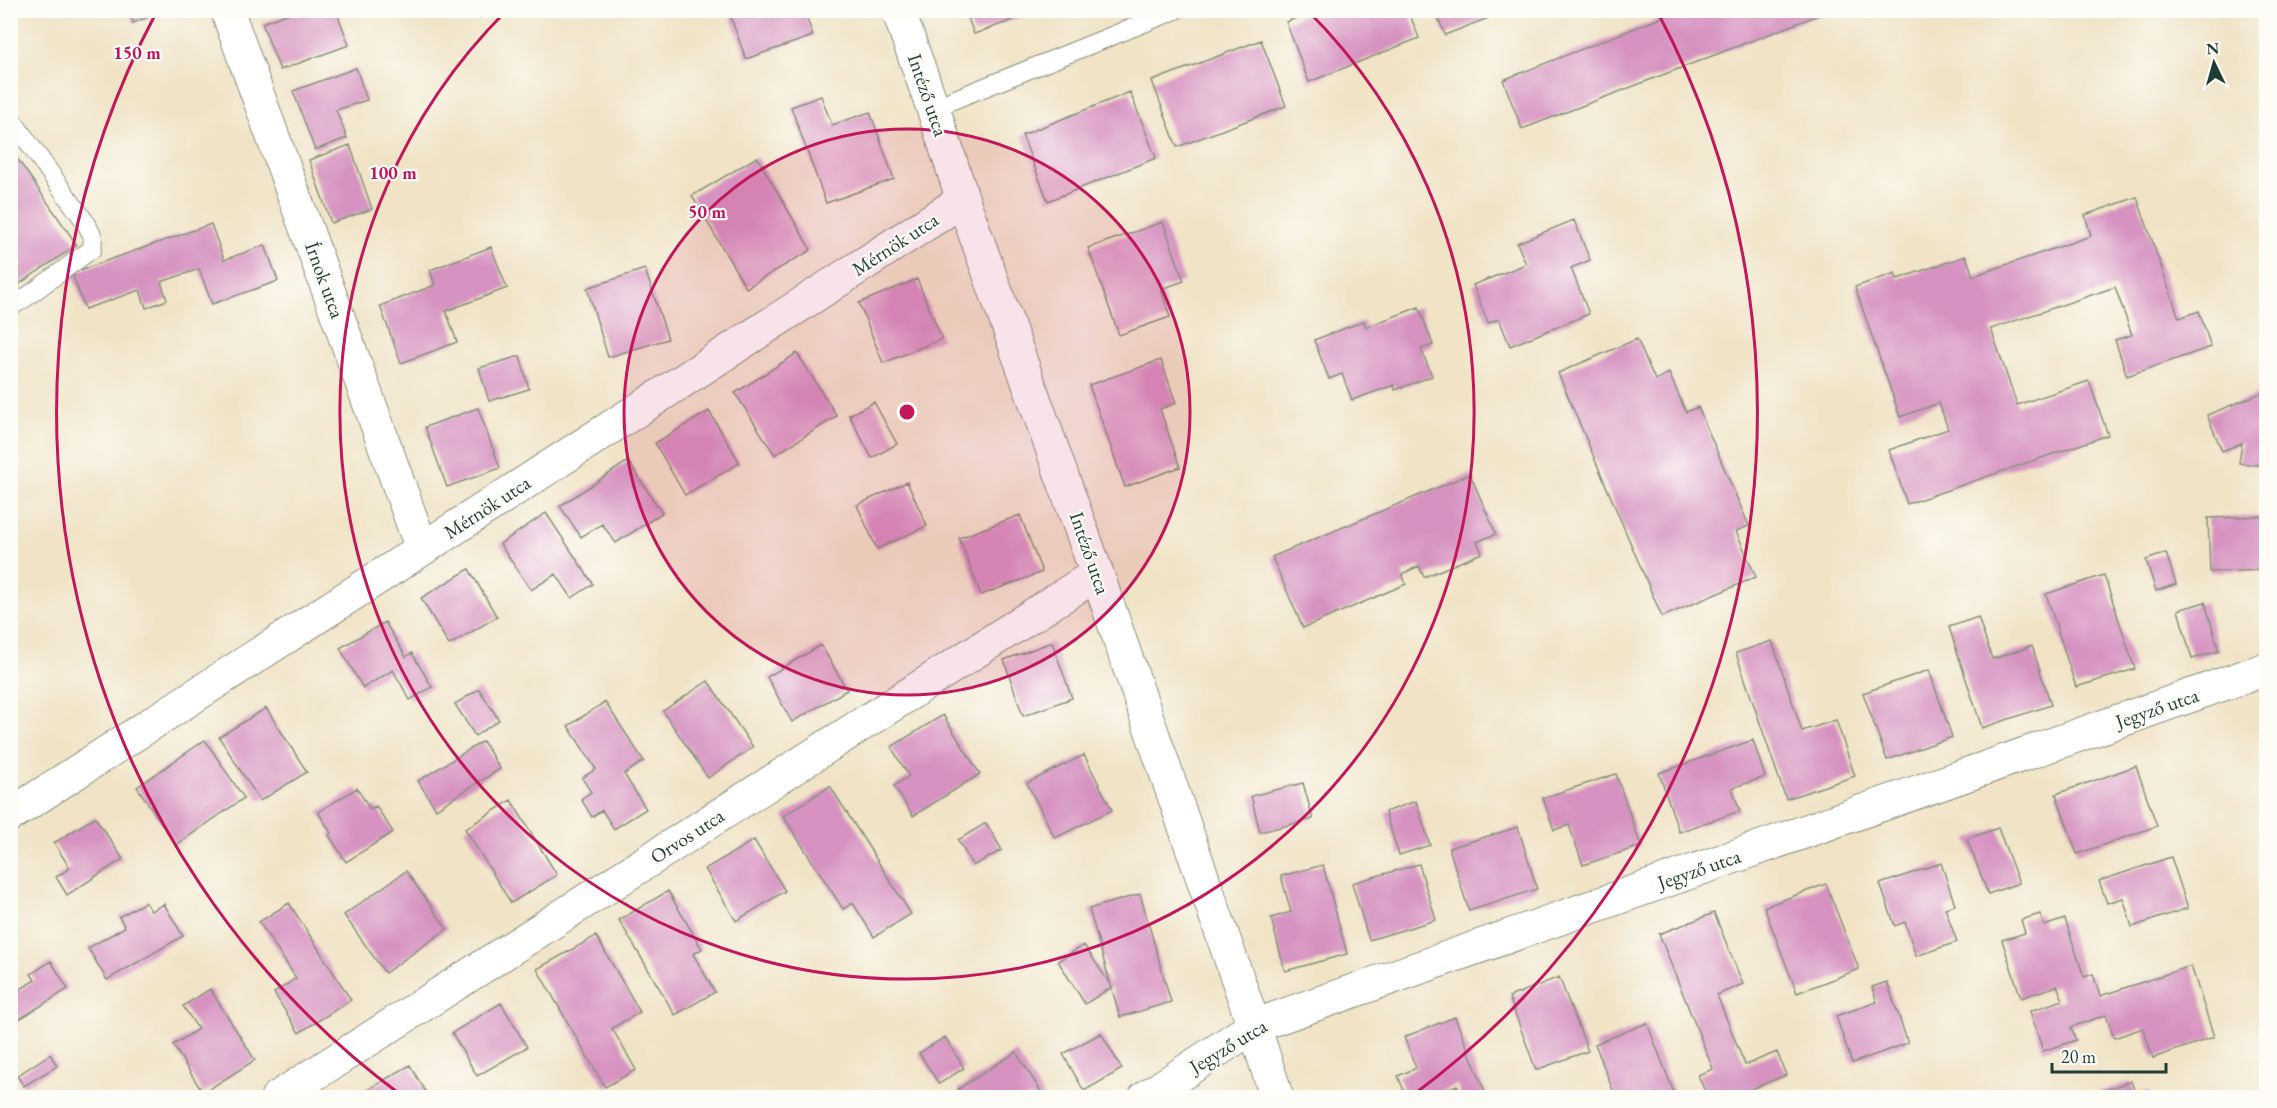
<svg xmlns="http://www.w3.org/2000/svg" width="2277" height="1108" viewBox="0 0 2277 1108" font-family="'EB Garamond',serif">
	<rect width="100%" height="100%" fill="#fdfcf7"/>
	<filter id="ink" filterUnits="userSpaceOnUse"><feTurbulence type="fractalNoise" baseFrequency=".0167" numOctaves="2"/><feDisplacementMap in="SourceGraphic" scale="12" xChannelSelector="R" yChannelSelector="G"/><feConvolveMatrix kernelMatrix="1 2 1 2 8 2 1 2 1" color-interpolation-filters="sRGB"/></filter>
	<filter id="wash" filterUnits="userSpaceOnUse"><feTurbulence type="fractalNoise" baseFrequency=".008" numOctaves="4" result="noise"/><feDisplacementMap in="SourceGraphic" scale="24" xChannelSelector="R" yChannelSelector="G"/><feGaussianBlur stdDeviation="1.35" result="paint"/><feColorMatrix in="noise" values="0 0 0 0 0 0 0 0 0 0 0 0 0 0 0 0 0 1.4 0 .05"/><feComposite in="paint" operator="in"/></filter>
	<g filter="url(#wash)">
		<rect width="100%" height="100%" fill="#f0e3c6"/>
		<g id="blocks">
			<path fill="#d692c0" d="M128,10H164V11L133,23Z
				M298,10H336L349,45L280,70L262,23Z
				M728,10H804L813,36L746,59Z
				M965,10H1038V11L974,34Z
				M1316,10H1408L1419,38L1309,82L1286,22Z
				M1435,10H1506V11L1445,35Z
				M1681,10L1829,11L1522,129L1503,80Z
				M1261,40L1286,106L1177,147L1152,81Z
				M356,68L367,100L336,110L347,138L315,150L293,91Z
				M1130,92L1156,158L1048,201L1022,135Z
				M821,96L832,125L870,112L894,179L826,203L791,107Z
				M350,145L372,209L331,223L309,160Z
				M10,148L77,245L10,290Z
				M757,157L811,250L746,288L692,196Z
				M2137,197L2179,318L2199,311L2211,347L2127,376L2115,340L2132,335L2115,287L1991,329L2017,405L2089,381L2108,435L1907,504L1889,450L1948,429L1939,403L1900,417L1855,287L1895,273L1897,279L1966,256L1973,276L2091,236L2085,215Z
				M1574,220L1590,260L1571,268L1589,314L1510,346L1499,319L1488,323L1473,285L1526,264L1517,243Z
				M1163,222L1184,281L1161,289L1170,317L1119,335L1088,248Z
				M211,224L224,260L265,245L278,281L212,304L199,269L161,282L167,300L146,308L140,290L85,309L72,273Z
				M491,247L507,288L446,311L457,342L401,363L380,306L435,285L430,270Z
				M645,269L668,339L608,357L587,288Z
				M917,279L942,339L883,363L859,303Z
				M1419,307L1433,345L1421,349L1432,376L1395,390L1394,385L1352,400L1342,374L1329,379L1314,340L1364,321L1366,327Z
				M1637,339L1655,380L1669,373L1686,412L1698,407L1749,526L1736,531L1756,577L1662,617L1558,373Z
				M797,353L837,416L775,455L735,393Z
				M520,356L529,389L489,401L479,368Z
				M1161,360L1176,403L1160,409L1180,467L1125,487L1089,385Z
				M2266,391V466L2239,463L2242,443L2222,451L2207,415Z
				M874,402L897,444L872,458L849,415Z
				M478,408L500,468L447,487L425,427Z
				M709,411L740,463L685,495L655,443Z
				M628,461L662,513L616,543L602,524L581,537L560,506Z
				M1470,474L1496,534L1477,542L1482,553L1424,577L1419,566L1402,574L1406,584L1303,628L1272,557Z
				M907,482L927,526L877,549L857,505Z
				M546,513L593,584L572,598L556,574L531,590L500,544Z
				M1020,515L1042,572L981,595L959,538Z
				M2266,516V570L2210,572L2208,518Z
				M2166,553L2176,584L2156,591L2146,560Z
				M469,569L497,617L449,645L421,598Z
				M2104,575L2135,669L2076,687L2046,594Z
				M2205,602L2219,651L2192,659L2178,610Z
				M1978,617L1992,659L2032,646L2051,705L1982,728L1949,627Z
				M385,622L406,657L412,653L432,687L410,700L393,670L363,688L340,648Z
				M1772,641L1802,731L1836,720L1855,776L1786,799L1736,653Z
				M1052,642L1072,698L1023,716L1004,660Z
				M821,645L847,690L792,722L767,677Z
				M1929,670L1952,737L1887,760L1863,693Z
				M708,681L753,747L708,778L663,711Z
				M479,689L499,720L475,736L455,704Z
				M605,702L644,761L624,774L646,809L614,829L602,810L592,817L581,799L591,792L582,778L596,769L568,726Z
				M266,708L307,772L260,801L219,737Z
				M943,715L980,774L913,816L894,786L909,776L891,747Z
				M205,740L244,798L176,845L137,787Z
				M1753,740L1765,777L1732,788L1740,811L1679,832L1659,773Z
				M483,741L500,769L436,809L418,781Z
				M1084,755L1112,810L1055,838L1027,783Z
				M2136,766L2157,826L2077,854L2056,794Z
				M1616,774L1641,846L1583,865L1569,825L1554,830L1543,798Z
				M1303,783L1313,819L1260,832L1251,796Z
				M830,786L911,914L874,937L853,903L843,909L783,816Z
				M357,788L370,809L376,806L393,832L346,862L329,835L331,833L318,812Z
				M511,800L557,875L511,903L465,829Z
				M1416,801L1430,845L1399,855L1385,812Z
				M95,817L123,859L67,895L56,877L70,868L54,843Z
				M986,823L1002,850L973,866L958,840Z
				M1518,827L1537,889L1469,911L1449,848Z
				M1998,828L2019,883L1988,894L1967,839Z
				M754,840L785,891L736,921L705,869Z
				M2171,857L2188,908L2132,927L2123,898L2107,903L2099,881Z
				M1941,863L1955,905L1945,908L1957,942L1916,956L1905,922L1895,926L1880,884Z
				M1419,864L1436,920L1369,940L1352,883Z
				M1323,865L1347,954L1285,971L1271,918L1291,912L1281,876Z
				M406,871L447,929L385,973L344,915Z
				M1826,884L1859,969L1797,993L1764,907Z
				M668,891L702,949L693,954L715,992L675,1015L619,920Z
				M1140,894L1171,1002L1120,1017L1089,909Z
				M145,902L151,911L164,904L183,936L107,980L88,948L125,927L119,917Z
				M289,903L351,1000L299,1033L274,993L296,978L259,922Z
				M1714,913L1743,984L1717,995L1745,1065L1777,1052L1786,1075L1730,1098H1696L1706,1094L1698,1075L1713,1069L1659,934Z
				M2040,914L2044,926L2065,919L2084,977L2093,974L2100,996L2191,966L2214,1037L2153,1058L2143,1028L2114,1038L2106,1015L2071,1027L2076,1040L2043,1051L2030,1011L2063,1000L2057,986L2021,998L2002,940L2025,933L2021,920Z
				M596,936L640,1012L612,1028L636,1070L605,1087L537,969Z
				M1084,945L1112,987L1085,1004L1058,961Z
				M51,961L68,989L10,1025V996L35,980L31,974Z
				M1559,977L1588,1051L1536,1070L1509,997Z
				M1887,982L1908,1043L1852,1063L1836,1016L1877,1002L1872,987Z
				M210,989L255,1060L203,1093L173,1045L198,1029L183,1006Z
				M501,1003L527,1047L477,1076L452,1033Z
				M1455,1017L1486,1094L1477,1098H1462L1457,1085L1425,1098H1407L1398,1076L1416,1068L1404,1037Z
				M1647,1023L1676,1098H1616L1595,1044Z
				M1101,1033L1122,1069L1084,1091L1063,1054Z
				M945,1037L964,1068L939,1084L919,1053Z
				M1016,1052L1045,1098H963L958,1089Z
				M50,1054L57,1066L24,1086L17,1076Z
				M410,1065L429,1098H353Z
				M2131,1081L2136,1095L2148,1091L2150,1098H2082Z"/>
		</g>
	</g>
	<g filter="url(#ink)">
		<use href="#blocks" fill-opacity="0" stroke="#88907d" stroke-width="1.5"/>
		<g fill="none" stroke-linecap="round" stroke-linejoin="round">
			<g stroke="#88907d" stroke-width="20">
				<path id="lane" d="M933,108L1176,10
					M10,117L86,223L93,237L92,249L21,301L10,306"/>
			</g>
			<g stroke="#88907d" stroke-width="35">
				<path id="street" d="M227,10L422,549
					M898,10L933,108L963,200L1097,574L1254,1026L1277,1098
					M10,815L963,200
					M277,1098L1097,574
					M1145,1098L1254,1026L2266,669"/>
			</g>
			<use href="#lane" stroke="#fff" stroke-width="18"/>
			<use href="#street" stroke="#fff" stroke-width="33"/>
		</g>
	</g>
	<circle cx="907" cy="412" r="283" fill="#c2185b" fill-opacity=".12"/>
	<g fill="none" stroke="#c2185b" stroke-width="3">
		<circle cx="907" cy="412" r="283"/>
		<path d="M1308 11A567 567 0 1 1 506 11"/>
		<path d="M401 1095A850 850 0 0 1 156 13M1658 13A850 850 0 0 1 1413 1095"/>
	</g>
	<g text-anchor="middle" stroke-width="4.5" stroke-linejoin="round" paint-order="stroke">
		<g font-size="20" fill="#1f3d34" stroke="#fdfcf7">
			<text transform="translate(928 95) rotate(71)" y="7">Intéző utca</text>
			<text transform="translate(895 244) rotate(-33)" y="7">Mérnök utca</text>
			<text transform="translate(325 280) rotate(70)" y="7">Írnok utca</text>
			<text transform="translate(487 507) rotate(-33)" y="7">Mérnök utca</text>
			<text transform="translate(1090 553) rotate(71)" y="7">Intéző utca</text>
			<text transform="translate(2157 708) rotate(-19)" y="7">Jegyző utca</text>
			<text transform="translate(687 836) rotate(-33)" y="7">Orvos utca</text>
			<text transform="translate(1699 869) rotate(-19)" y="7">Jegyző utca</text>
			<text transform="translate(1228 1046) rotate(-31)" y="7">Jegyző utca</text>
		</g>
	</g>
	<circle cx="907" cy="412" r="9" fill="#c2185b" stroke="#fdfcf7" stroke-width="3"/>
	<g font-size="18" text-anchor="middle" font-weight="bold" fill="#c2185b" stroke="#fdfcf7" stroke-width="4.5" stroke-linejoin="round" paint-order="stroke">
		<text x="137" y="59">150 m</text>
		<text x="393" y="179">100 m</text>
		<text x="707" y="218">50 m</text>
	</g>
	<rect width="2277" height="1108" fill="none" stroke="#fdfcf7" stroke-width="36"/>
	<g transform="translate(2214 63) rotate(355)" stroke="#fdfcf7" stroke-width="4.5" paint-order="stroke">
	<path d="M0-4.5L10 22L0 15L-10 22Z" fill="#1f3d34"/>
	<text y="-9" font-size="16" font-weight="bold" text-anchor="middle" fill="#1f3d34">N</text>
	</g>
	<path d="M2052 1063v9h114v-9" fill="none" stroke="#1f3d34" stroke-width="3"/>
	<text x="2061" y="1063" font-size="18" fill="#1f3d34" stroke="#fdfcf7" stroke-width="4.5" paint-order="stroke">20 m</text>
</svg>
